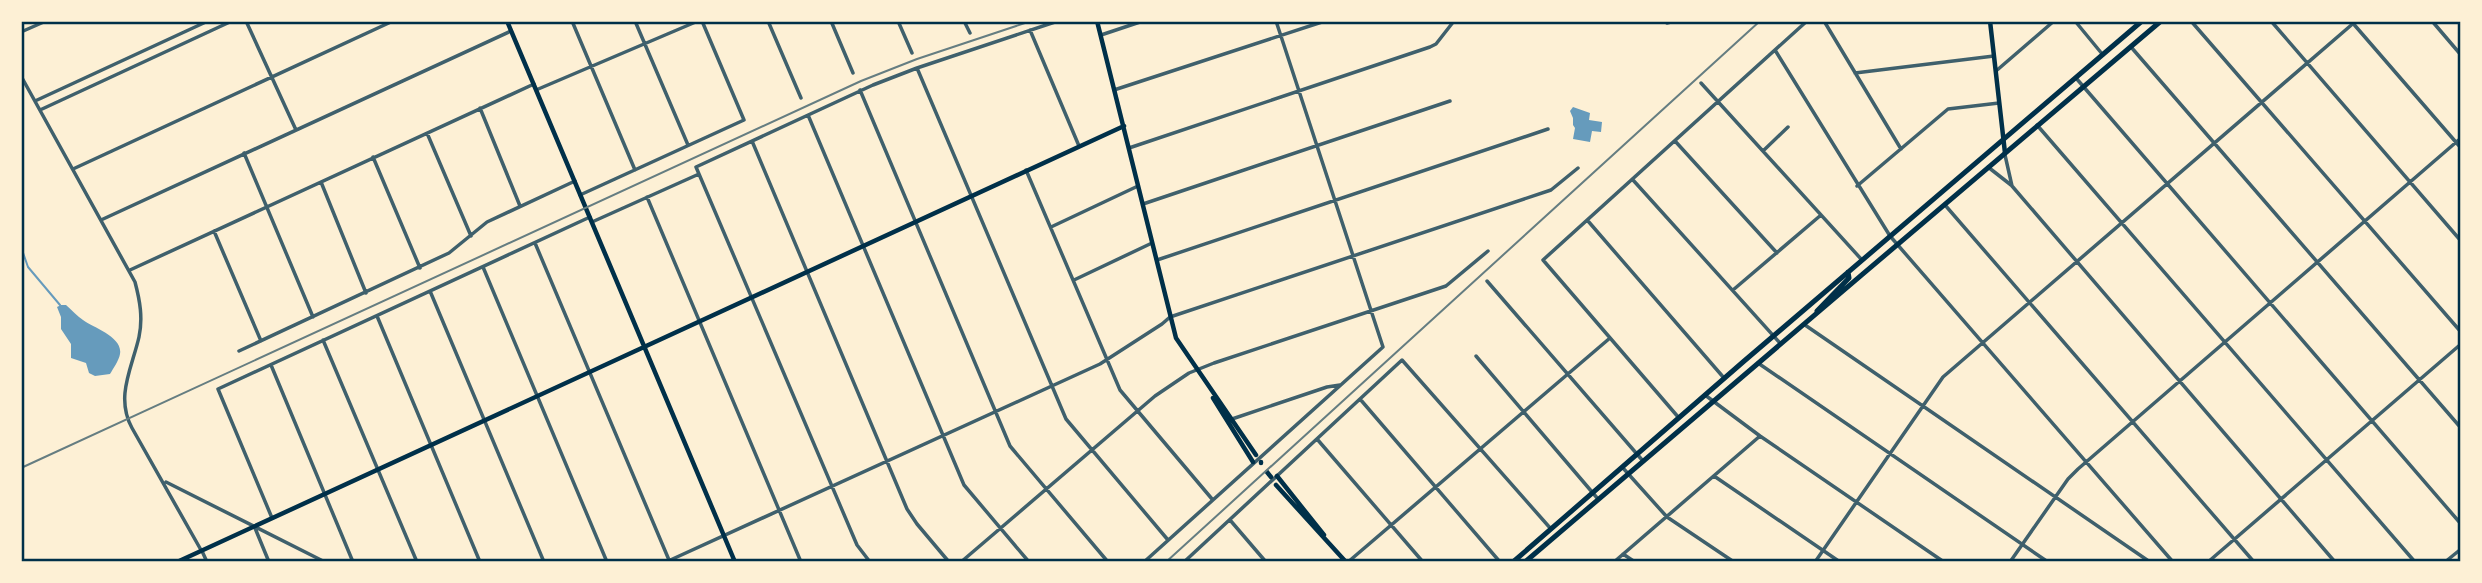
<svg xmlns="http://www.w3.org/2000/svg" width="2482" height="583" viewBox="0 0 2482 583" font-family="Figtree,sans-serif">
	<rect width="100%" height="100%" fill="#fdf0d5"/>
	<path fill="#669bbc" d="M1573,107L1590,113L1589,120L1602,122L1601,132L1592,131L1590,142L1573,139L1575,128L1573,125V118L1570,111Z
		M61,305H66C72,310 77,316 83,320C94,328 123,337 120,354C119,360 113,369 110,374L95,376L89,373L86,363L71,358V344L61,329V317L57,307Z"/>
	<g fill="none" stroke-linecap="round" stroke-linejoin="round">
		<path stroke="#669bbc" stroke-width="2" d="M21,247L28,267L60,305"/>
		<path stroke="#3f606c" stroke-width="3.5" d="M246,21L296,130
			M572,21L635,170
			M635,21L688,145
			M768,21L801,98
			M831,21L853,73
			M898,21L912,53
			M964,21L970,33
			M1824,21L1901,149
			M2075,21L2103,55
			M2191,21L2461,332
			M2271,21L2461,241
			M2351,21L2461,148
			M2432,21L2461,55
			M1667,23L1675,21
			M1030,30L1079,146
			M21,32L46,21
			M1101,35L1143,21
			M2131,47L2461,428
			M1775,50L1890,236L2173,562
			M917,68L1066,419L1168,540
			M1996,71L2054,21
			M1855,73L1994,56
			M21,76L135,282C140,301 143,318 139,337C132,368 115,397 132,428L201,550
			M2076,78L2461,524
			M1701,83L1862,260
			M536,90L698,21
			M860,90L1010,446L1108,562
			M1114,90L1325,21
			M35,101L208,21
			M480,108L520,206
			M40,110L232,21
			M808,115L964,485L1029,562
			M2037,125L2415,562
			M427,133L471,236
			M752,141L907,509L917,524L949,562
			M1675,141L1777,253
			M1129,148L1430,47L1436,44L1454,21
			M1763,151L1788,127
			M244,153L313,317
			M2005,155L2012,186L2335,562
			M373,157L420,268
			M1988,167L2011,185
			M73,169L393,21
			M1026,170L1120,390L1212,499
			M1633,180L1780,343
			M321,182L366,293
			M1857,186L1948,109L1999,103
			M580,195L744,120L702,21
			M647,197L801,562
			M1143,204L1450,101
			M1945,205L2254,562
			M101,220L511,31
			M1588,221L1724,378
			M592,222L699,174
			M1051,227L1138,186
			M214,231L261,341
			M535,243L669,560
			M1157,260L1548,129
			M483,267L607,562
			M130,270L534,84
			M1074,280L1152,243
			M1487,281L1643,461
			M1733,290L1821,215
			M430,291L544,562
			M377,316L480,562
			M1805,325L2150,562
			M323,340L417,562
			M239,351L449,253L487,222L575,181
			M1476,356L1598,499
			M1758,363L2048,562
			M271,365L353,562
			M1705,395L1760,436L1944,562
			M1360,399L1500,562
			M1679,418L1543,260L1807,21
			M1232,419L1327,387L1340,385
			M1317,439L1423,562
			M1623,468L1667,517L1734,562
			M1714,476L1840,562
			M166,482L325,562
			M272,518L218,389L590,217
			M1230,520L1266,562
			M255,528L269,562
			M1623,554L1635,562
			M666,562L1100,364L1162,324L1170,317L1551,190L1578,168
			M870,562L857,545L696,167L873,85L917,68L1058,21
			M961,562L1155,396L1189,373L1214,363L1446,286L1488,251
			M1144,562L1383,347L1276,21
			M1184,562L1402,360L1551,529
			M1348,562L1610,338
			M1614,562L1760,436
			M1815,562L1943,377L2356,21
			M2010,562L2068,479L2078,469L2461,138
			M2208,562L2461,344
			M2445,562L2461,549"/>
		<path stroke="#3f606c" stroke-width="3.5" d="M202,551L207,562"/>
		<path stroke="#003049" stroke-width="4.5" d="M507,21L735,562
			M1097,21L1176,338L1256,455
			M1990,21L2005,153
			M1213,398L1253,462
			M1261,462V463
			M1267,472L1271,477
			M1277,476L1324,535
			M1276,485L1346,562
			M177,562L1124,126"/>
		<path stroke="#003049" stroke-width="5" d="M1817,311L1849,278L1848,272
			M1513,562L1743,362L2142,21
			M1525,562C1736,381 1949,201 2161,21"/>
		<path stroke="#657d81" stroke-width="2" d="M21,468L861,81L917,59L1031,21
			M1166,562L1760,21"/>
	</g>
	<rect width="2482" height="583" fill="none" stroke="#fdf0d5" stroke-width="46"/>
	<rect x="23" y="23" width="2436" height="537" fill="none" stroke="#003049" stroke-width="2.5"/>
</svg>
